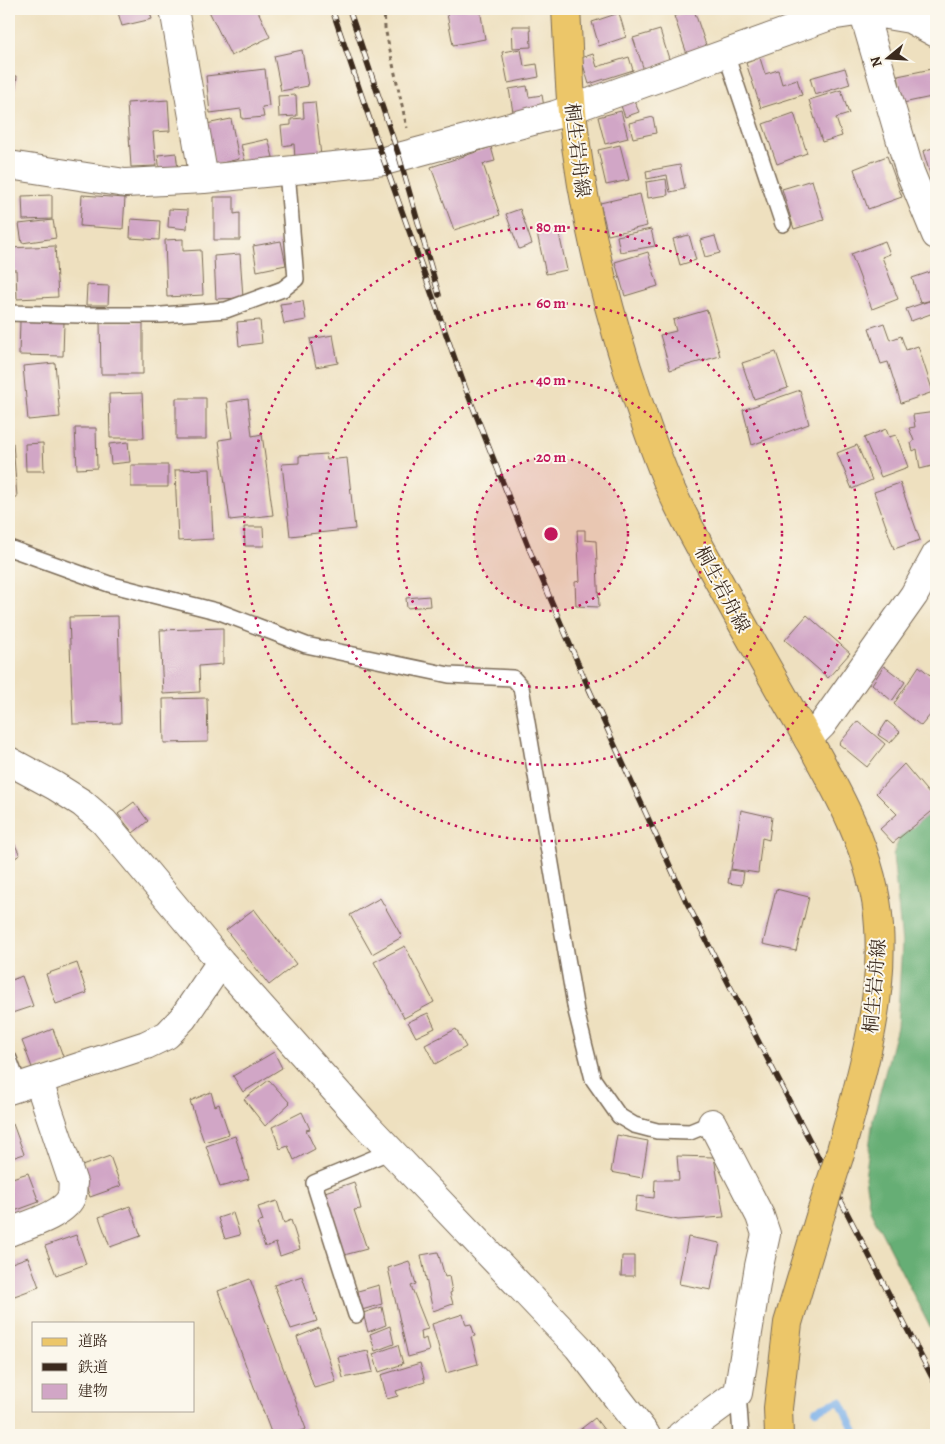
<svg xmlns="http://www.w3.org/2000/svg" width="945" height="1444" viewBox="0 0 945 1444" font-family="Alegreya,'Noto Serif JP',serif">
	<rect width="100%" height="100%" fill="#fbf7ec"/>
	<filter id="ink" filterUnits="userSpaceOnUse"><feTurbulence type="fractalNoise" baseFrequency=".02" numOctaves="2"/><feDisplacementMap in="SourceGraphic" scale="10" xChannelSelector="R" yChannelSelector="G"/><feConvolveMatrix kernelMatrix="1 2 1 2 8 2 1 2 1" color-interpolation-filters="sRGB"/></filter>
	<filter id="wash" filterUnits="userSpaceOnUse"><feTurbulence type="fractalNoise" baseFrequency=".0096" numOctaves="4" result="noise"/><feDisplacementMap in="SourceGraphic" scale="20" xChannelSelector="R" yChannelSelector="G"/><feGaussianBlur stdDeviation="1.12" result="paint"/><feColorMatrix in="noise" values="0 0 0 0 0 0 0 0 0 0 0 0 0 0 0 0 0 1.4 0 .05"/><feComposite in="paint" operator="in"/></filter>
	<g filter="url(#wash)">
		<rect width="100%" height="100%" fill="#eee0bf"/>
		<path fill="#66ae75" stroke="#506c4a" d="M936,810V1339L870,1210L865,1178L873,1119L897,1027L902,944L893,855L901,834Z"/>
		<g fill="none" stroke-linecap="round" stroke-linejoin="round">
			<path stroke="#7cb0e9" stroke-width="8" d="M816,1410L840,1401L857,1435"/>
		</g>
		<g id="blocks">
			<path fill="#d1a6c6" d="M117,9H149L152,19L122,26Z
				M208,9H257L270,37L231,56Z
				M446,9H480L485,39L453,45Z
				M694,10L707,48L687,54L674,16Z
				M619,13L626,37L599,46L592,22Z
				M512,26H530L531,47L513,48Z
				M660,30L670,62L644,70L633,38Z
				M521,49L524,66L537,64L539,77L508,83L502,52Z
				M302,50L308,86L281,91L274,56Z
				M593,54L597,67L629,57L633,70L589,84L581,58Z
				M760,58L765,74L778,70L782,84L797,79L802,95L761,108L746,63Z
				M845,68L850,84L815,95L810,78Z
				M936,68V96L903,103L898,76Z
				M265,69L269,106L262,107L264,117L242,119L241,109L210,113L206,76Z
				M9,75L17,76L14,100L9,99Z
				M527,86L529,97L542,95L544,107L513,112L509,89Z
				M841,90L849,114L836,118L842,136L822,142L809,100Z
				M296,95L297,116L279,117L278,96Z
				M633,98L639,112L625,117L620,103Z
				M168,100L170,131L153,132L156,166L131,167L127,103Z
				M315,102L321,156L295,159L294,144L283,146L281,126L291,125V119L304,118L303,103Z
				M621,111L628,138L605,144L598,117Z
				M794,113L807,153L777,164L763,124Z
				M653,117L656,133L633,138L629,123Z
				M231,119L239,159L214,165L206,124Z
				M268,139L273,157L246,164L241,145Z
				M620,145L629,180L606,185L598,150Z
				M491,147L495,161L483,164L500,215L454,230L431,167Z
				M936,147V193L923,151Z
				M176,153L178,170L160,173L158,155Z
				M887,156L902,197L868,209L854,169Z
				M680,165L685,189L670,192L667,175L647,179L646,171Z
				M666,179L668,195L648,198L646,182Z
				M812,180L824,220L794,229L782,189Z
				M640,194L647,226L608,235L600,203Z
				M52,195V219L23,220L22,196Z
				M82,195L125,198L123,229L80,226Z
				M214,197H234V214L240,213V240H214Z
				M169,209L188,210L187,229L168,227Z
				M520,209L532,244L519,249L506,214Z
				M131,219L160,221L159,240L130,238Z
				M53,220L56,238L22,243L19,224Z
				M558,229L567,270L546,274L537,233Z
				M651,229L655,246L620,252L617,236Z
				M689,235L696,260L680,265L673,239Z
				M715,236L720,253L705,257L700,240Z
				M183,239V251L201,250L203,295L167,297L165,240Z
				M281,241L286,265L257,271L253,246Z
				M885,241L890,254L882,257L898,299L872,309L851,254Z
				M55,246L58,297L17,299L16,270H9V248Z
				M648,252L658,286L625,296L615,262Z
				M240,254L243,298L216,299L214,256Z
				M936,270V312L911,321L906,309L932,300L920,303L912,278Z
				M87,285L109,286L108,305H86Z
				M303,301L306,320L284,324L280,304Z
				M707,310L720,356L670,370L660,335L676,331L673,320Z
				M260,320L262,343L239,346L237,322Z
				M20,321L64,322L63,356L19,355Z
				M100,322H143V374H101Z
				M884,323L890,340L901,336L906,350L918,346L933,392L901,403L888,362L881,364L869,328Z
				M333,335L338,363L316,367L310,339Z
				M776,352L788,388L754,399L742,363Z
				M55,363L60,417L28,420L23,366Z
				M800,390L809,424L752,445L743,410Z
				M142,393L144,438H110L109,394Z
				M176,398H206V439H176Z
				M248,399L252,436L262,434L273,515L230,520L219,440L232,438L227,402Z
				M936,412V465L920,469L917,449L913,451L911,443L914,441L909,428L915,427L913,415Z
				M75,428H96L97,468L77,469Z
				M886,429L889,437L896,435L908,467L881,477L864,438Z
				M128,442L130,462L111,464L109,444Z
				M9,443H13L17,497H9Z
				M43,443L44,471H26L25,444Z
				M857,445L872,480L852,489L837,453Z
				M326,454L327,460L347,458L355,529L290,536L282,464L299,463V456Z
				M131,465H168V487H131Z
				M210,469L213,539L178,541L175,470Z
				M900,483L920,540L894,549L874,492Z
				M244,527H263L264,546H245Z
				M577,530H585V540L596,541L599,607L576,606L575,582L580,581Z
				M429,596L430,606L407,608L406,598Z
				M807,615L850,653L828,678L785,640Z
				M118,616L121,723L73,724L69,617Z
				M223,628V664L199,666L200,692L163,694L160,630Z
				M884,666L905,682L892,701L872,684Z
				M919,666L936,680V708L921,726L894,704Z
				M207,698L208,742L164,743L163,699Z
				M858,721L885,744L867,767L839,744Z
				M887,721L900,732L890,743L878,735Z
				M904,764L936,802V808L893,843L880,829L897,814L876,793Z
				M134,802L148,821L133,833L118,814Z
				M741,810L772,817L769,840L762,838L758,873L731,869Z
				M12,839L20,855L10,861L9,841Z
				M730,870L744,872L742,885L728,883Z
				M776,889L809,897L796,951L763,944Z
				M380,898L402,937L372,954L350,915Z
				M254,909L296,964L269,985L226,930Z
				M405,946L434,1002L404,1018L374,962Z
				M77,963L87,993L56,1004L46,974Z
				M22,976L33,1006L9,1014V981Z
				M428,1013L435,1028L416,1037L408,1022Z
				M53,1029L64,1059L33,1070L22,1041Z
				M456,1029L466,1047L435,1064L425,1045Z
				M274,1052L282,1068L243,1092L233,1076Z
				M269,1080L290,1103L265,1126L244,1099Z
				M211,1092L215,1106L219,1104L229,1134L204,1142L190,1101Z
				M302,1112L310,1129L306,1130L315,1149L294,1160L288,1146L280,1149L272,1127Z
				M13,1124L24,1154L9,1159V1125Z
				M617,1135L648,1141L642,1178L611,1172Z
				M235,1136L249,1179L220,1187L206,1146Z
				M110,1156L121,1186L90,1197L79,1167Z
				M677,1156L714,1157L724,1217L678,1220L635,1211L637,1196L654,1198L655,1180H679Z
				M28,1173L39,1202L9,1213V1179Z
				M354,1182L361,1209L354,1210L367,1249L344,1255L325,1192Z
				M277,1201L284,1223L291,1220L300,1249L280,1256L276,1243L265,1247L257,1223L263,1221L258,1207Z
				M130,1206L141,1236L110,1247L99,1217Z
				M233,1213L240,1235L225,1239L218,1218Z
				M76,1235L86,1264L56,1275L45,1246Z
				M688,1237L720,1243L711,1290L679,1284Z
				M438,1252L445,1277L449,1276L452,1292L450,1293L453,1304L433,1311L421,1255Z
				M622,1256H634V1276H621Z
				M28,1257L39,1287L9,1298V1264Z
				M409,1261L416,1284L411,1286L428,1329L421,1331L422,1340L426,1338L429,1351L408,1357L388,1268Z
				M302,1276L317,1321L291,1329L274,1285Z
				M250,1279L306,1429L289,1435H272L218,1291Z
				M379,1285L382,1304L362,1310L358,1291Z
				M382,1307L386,1325L368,1332L363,1313Z
				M463,1314L466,1325L471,1324L475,1336L471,1337L478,1364L446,1373L432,1324Z
				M390,1326L394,1344L375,1351L370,1334Z
				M319,1328L336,1382L314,1388L297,1337Z
				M398,1345L403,1364L379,1372L373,1354Z
				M368,1351L373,1372L343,1378L338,1357Z
				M420,1363L425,1382L396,1391L398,1396L387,1399L381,1375Z
				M595,1418L608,1435H573Z"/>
		</g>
	</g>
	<g filter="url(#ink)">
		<use href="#blocks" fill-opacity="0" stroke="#7a6a56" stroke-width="1"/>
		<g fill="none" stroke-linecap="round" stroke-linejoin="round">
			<g stroke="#7a6a56" stroke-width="18">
				<path id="service" d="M726,54L783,224
					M9,313L81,315H162L226,310L283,289L296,279L287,171
					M9,548L109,584L220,612L306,645L449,675L513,678L521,687L576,1011L593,1079L619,1116L634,1125L657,1131L690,1132L712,1123
					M9,1059L19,1086
					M356,1315L314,1183L391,1151
					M738,1393L741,1435"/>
			</g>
			<g stroke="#7a6a56" stroke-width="30">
				<path id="minor" d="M174,9L204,179
					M863,11L910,172L936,235
					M9,165L125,183L204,179L384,161L555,115L830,16L863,11L910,19L936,33
					M808,739L822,725L914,595L936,555
					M9,761L55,786L82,803L104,822L221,962L367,1126L578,1347L646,1435
					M9,1090L146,1045L167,1035L183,1018L221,962
					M9,1232C25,1226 67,1214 72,1195C73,1192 72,1187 73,1183L39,1082
					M681,1435L738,1393L759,1266L766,1234L760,1216L712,1123"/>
			</g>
			<g stroke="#7a6a56" stroke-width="30">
				<path id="primary" d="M566,9C568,43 569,78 572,112C581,200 601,285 627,368C639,405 651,442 666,478C678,508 694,536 710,565C736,613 763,661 790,708C828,774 875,849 879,927C884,1005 860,1080 840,1154
					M779,1435L778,1408L788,1323L821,1213"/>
			</g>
			<path stroke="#7a6a56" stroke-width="3" stroke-dasharray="4 4" stroke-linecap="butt" d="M384,9L385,28L407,128"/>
			<use href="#service" stroke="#fff" stroke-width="15"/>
			<use href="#minor" stroke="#fff" stroke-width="28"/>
			<use href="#primary" stroke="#ecc669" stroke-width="28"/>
			<g stroke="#3b2a1e" stroke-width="5.5">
				<path id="rail" d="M332,9L384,161L465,387L530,551L589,689L686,901L936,1385
					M349,9L399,156L439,295"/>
			</g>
			<use href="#rail" stroke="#fbf7ec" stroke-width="4" stroke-dasharray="11" stroke-linecap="butt"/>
			<g stroke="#7a6a56" stroke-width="30" stroke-linecap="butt">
				<path id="primary-bridge" d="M821,1213L840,1154"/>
			</g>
			<use href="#primary-bridge" stroke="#ecc669" stroke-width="28"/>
		</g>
	</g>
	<circle cx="551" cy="534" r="77" fill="#c2185b" fill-opacity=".12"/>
	<g fill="none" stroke="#c2185b" stroke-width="2.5" stroke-dasharray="2.5 5">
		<circle cx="551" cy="534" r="77"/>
		<circle cx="551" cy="534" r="154"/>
		<circle cx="551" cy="534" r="231"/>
		<circle cx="551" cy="534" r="307"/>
	</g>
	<g text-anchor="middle" stroke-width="4" stroke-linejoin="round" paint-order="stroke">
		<g font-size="19" fill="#3b2a1e" stroke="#fbf7ec">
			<text transform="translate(578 150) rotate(83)" y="7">桐生岩舟線</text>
			<text transform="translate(723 589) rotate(62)" y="7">桐生岩舟線</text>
			<text transform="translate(874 986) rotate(-85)" y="7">桐生岩舟線</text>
		</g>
	</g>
	<circle cx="551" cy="534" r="8" fill="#c2185b" stroke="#fbf7ec" stroke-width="2.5"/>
	<g font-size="15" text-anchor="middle" font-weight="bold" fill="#c2185b" stroke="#fbf7ec" stroke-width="4" stroke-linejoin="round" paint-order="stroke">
		<text x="551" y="232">80 m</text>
		<text x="551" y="308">60 m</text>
		<text x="551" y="385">40 m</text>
		<text x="551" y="462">20 m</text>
	</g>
	<rect width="945" height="1444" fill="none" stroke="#fbf7ec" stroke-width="30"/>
	<rect x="32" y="1322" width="162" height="90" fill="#fbf7ec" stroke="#aea59a"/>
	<rect x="42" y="1338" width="25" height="8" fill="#ecc669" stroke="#aea59a"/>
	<text x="78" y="1346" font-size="15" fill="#3b2a1e">道路</text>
	<rect x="42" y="1363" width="25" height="8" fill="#3b2a1e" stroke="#aea59a"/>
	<text x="78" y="1372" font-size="15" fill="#3b2a1e">鉄道</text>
	<rect x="42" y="1384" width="25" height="15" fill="#d1a6c6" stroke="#aea59a"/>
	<text x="78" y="1396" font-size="15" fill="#3b2a1e">建物</text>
	<g transform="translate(888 58) rotate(252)" stroke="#fbf7ec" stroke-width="4" paint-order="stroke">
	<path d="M0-4L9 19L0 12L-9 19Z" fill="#3b2a1e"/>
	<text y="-8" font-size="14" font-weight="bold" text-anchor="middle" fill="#3b2a1e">N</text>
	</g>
</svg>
